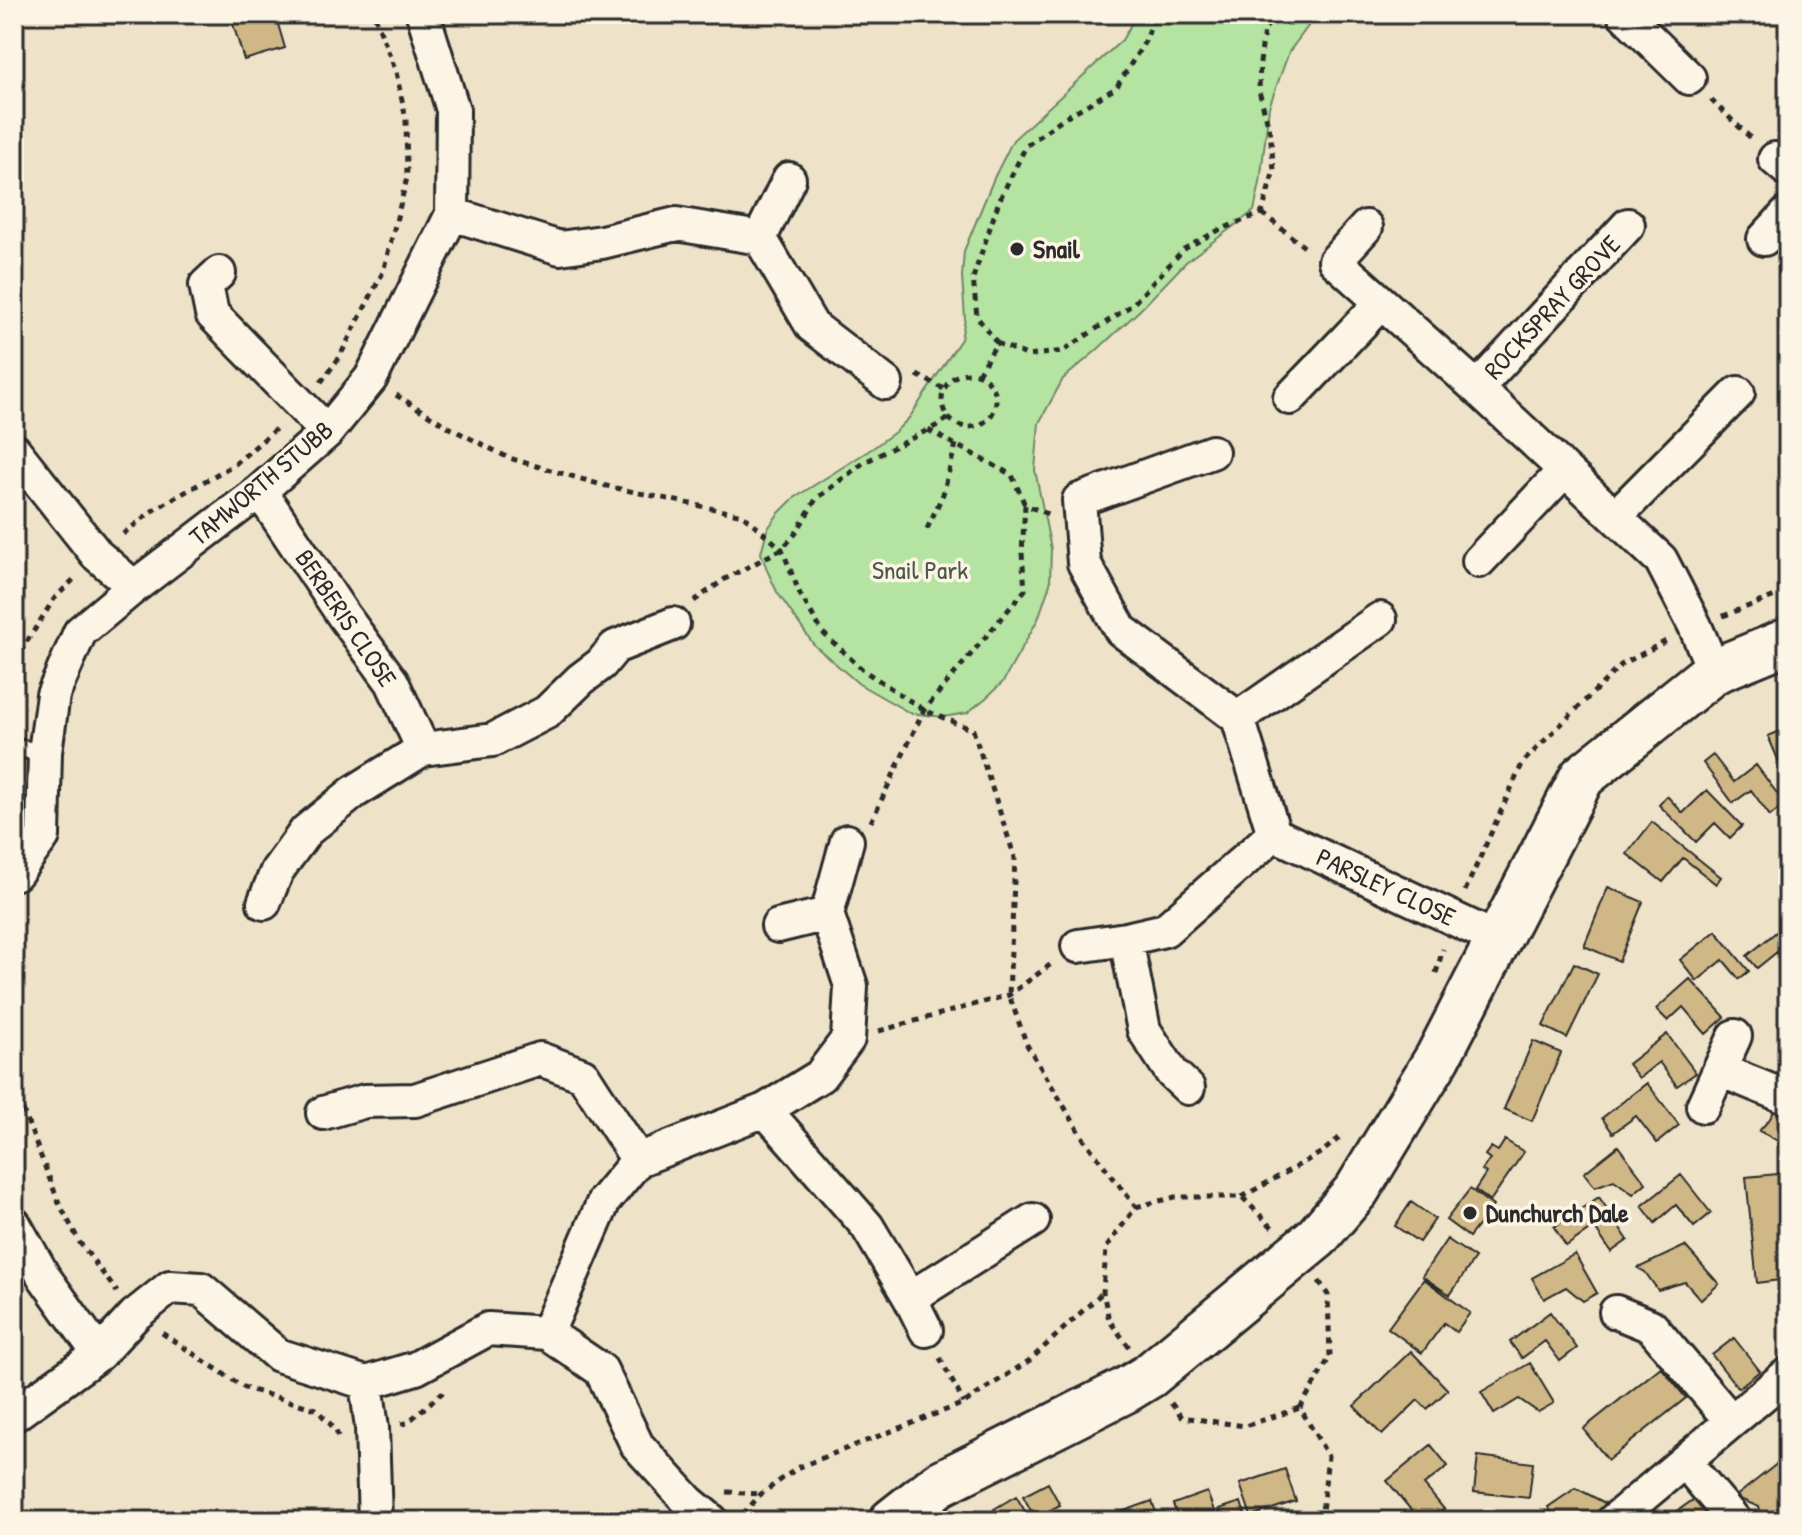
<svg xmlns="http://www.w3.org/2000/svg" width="1802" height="1535" viewBox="0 0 1802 1535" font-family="'Patrick Hand',sans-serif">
	<rect width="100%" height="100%" fill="#eee2c8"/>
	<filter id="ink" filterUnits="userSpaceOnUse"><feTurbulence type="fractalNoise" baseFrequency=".0125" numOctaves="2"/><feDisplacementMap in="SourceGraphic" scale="16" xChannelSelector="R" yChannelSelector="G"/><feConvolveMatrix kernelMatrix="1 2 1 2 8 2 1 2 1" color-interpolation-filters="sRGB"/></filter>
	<g filter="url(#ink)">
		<path fill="#b4e3a2" stroke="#708766" stroke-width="2" d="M1137,14H1317L1289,52L1269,107L1260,183L1254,211L1187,261L1141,309L1097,350L1063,379L1039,423L1035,470L1051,549L1050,584L1038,619L1003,682L986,698L967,713L943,717L910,713L859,684L814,645L777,592L768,572L761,553L767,530L778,514L794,498L873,448L895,432L909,418L961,339L965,319L962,277L964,251L994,178L1013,140L1122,40Z"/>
		<path fill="#cfb786" stroke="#2b2b2b" stroke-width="2" d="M230,14H275L285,48L244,60Z
			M1788,728V783L1768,736Z
			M1713,755L1734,782L1756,765L1785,804L1770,816L1751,790L1733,803L1703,763Z
			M1707,790L1742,826L1730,838L1715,823L1696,842L1659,805L1667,796L1683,813Z
			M1652,822L1721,877L1716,884L1683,858L1663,882L1627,854Z
			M1608,887L1643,902L1619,961L1584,946Z
			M1786,924L1788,927V966L1777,952L1757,968L1747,956Z
			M1716,931L1749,971L1739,979L1723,960L1697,981L1680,960Z
			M1574,963L1598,974L1567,1038L1543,1026Z
			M1690,979L1725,1017L1706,1034L1683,1007L1668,1021L1656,1009Z
			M1667,1034L1696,1073L1677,1086L1659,1062L1639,1078L1628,1064Z
			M1533,1041L1561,1053L1532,1121L1504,1109Z
			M1647,1083L1679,1125L1657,1143L1636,1116L1613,1133L1602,1118Z
			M1775,1110L1788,1117V1146L1759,1131L1769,1120Z
			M1505,1140L1524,1152L1490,1201L1475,1190L1486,1173L1482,1170L1490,1159L1485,1155L1491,1147L1498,1151Z
			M1618,1146L1646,1183L1633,1194L1614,1180L1595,1187L1584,1173Z
			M1788,1173V1279L1757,1283L1746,1177Z
			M1681,1175L1711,1213L1694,1227L1676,1205L1655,1223L1642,1206Z
			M1470,1189L1493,1206L1469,1237L1446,1220Z
			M1599,1197L1628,1240L1611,1252L1594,1227L1566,1246L1554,1227Z
			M1411,1202L1435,1219L1419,1242L1395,1226Z
			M1447,1239L1475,1258L1450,1295L1422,1276Z
			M1685,1246L1719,1284L1701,1300L1685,1282L1658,1290L1645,1272L1638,1268Z
			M1575,1254L1597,1293L1583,1301L1566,1287L1544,1299L1532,1278Z
			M1424,1279L1470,1313L1456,1332L1444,1323L1422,1353L1388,1328Z
			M1550,1312L1577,1348L1560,1361L1545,1341L1522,1358L1510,1342Z
			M1734,1338L1760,1371L1738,1388L1712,1355Z
			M1411,1351L1448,1390L1427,1409L1418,1400L1382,1435L1354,1406Z
			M1530,1363L1554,1403L1538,1412L1519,1399L1494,1414L1481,1392Z
			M1661,1367L1686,1398L1608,1460L1583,1429Z
			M1431,1445L1448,1466L1424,1485L1444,1509L1428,1521H1420L1387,1481Z
			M1788,1455V1500L1763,1520L1759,1507L1735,1497Z
			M1478,1456L1533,1463L1529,1498L1474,1492Z
			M1285,1469L1296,1501L1251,1516L1240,1484Z
			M1048,1483L1060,1505L1035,1518L1023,1496Z
			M1576,1488L1609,1505L1586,1521H1557L1548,1507Z
			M1207,1492L1216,1516L1202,1521H1179L1173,1504Z
			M1016,1496L1029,1518L1024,1521H1001L994,1509Z
			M1697,1497L1714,1521H1672L1669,1517Z
			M1152,1501L1159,1521H1121L1118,1513Z
			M1241,1502L1247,1521H1223L1219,1509Z
			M1096,1513L1101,1521H1079Z"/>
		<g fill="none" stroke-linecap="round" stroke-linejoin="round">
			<g stroke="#2b2b2b" stroke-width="22">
				<path id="lane" d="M14,748L45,752"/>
			</g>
			<g stroke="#2b2b2b" stroke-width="38">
				<path id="street" d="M1624,14L1689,78
					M1775,159L1788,170
					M452,214L560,248L602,242L676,224L760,238L812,326L886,383
					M1366,227L1335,261L1477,388L1661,560L1695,626L1714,671
					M760,238L789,179
					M1764,239L1788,213
					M219,273L206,285L212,314L327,432
					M1477,388L1628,225
					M1290,398L1381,303
					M14,450L97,555L134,587
					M1212,452L1079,500L1084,563L1121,630L1238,718L1274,834L1499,940
					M260,491L343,615L392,682L423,749
					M1616,516L1738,393
					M1479,561L1564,471
					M1238,718L1380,619
					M14,873H16L43,836L45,752L53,695L80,632L134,587L260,491L327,432L371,378L452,214L453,110L423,14
					M264,903L277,871L306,831L354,792L423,749L493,740L547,712L581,679L601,664L615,647L673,624
					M778,926L827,914
					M1126,939L1144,1030L1172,1073L1188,1088
					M1078,946L1126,939L1165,930L1274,834
					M1720,1070L1788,1098
					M1703,1106L1735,1036
					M765,1110L867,1226L910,1298L926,1330
					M323,1113L365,1101L415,1100L540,1059L583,1075L638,1160
					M14,1224L44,1277L99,1354
					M910,1298L1033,1220
					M1616,1312L1651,1326L1731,1421
					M547,1333L604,1201L638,1160L765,1110L820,1076L848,1039L851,986L827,914L847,841
					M366,1383L372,1428L375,1521
					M14,1415L99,1354L135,1315L170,1287L201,1289L278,1355L366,1383L416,1368L488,1329L547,1333L601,1370L637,1445L689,1502L712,1521
					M1685,1462L1735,1521
					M1613,1521L1788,1374"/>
			</g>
			<g stroke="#2b2b2b" stroke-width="50">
				<path id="secondary" d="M892,1521L939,1484L1126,1390L1149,1376L1317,1237L1357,1190L1438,1057L1582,777L1714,671L1788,641"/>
			</g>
			<path stroke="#2b2b2b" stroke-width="5" stroke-dasharray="6 6" stroke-linecap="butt" d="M1711,100L1753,140
				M1262,213L1308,250
				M997,343L977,317L973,278L999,201L1026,146L1062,119L1116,88L1147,38L1154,14
				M942 400a27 27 0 1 1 54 0a27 27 0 1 1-54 0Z
				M978,374L997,343L1029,356L1063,351L1132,305L1184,249L1219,230L1262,213L1274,170L1270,132L1259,91L1260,63L1264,30L1276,14
				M917,375L944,389
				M321,382L339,358L383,272L407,178L406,119L396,72L374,14
				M396,395L452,429L509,458L602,485L743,515L782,549L800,594L823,633L863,670L924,710L973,730L1015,858L1009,995L1027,1045L1085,1141L1136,1207L1106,1248L1103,1292L1109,1320L1129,1347
				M928,430L1012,475L1025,505
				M927,529L943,494L956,444
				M123,534L155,509L235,464L278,427
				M694,601L725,579L782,549L796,533L816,499L863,463L936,426L949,418
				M1723,616L1788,591
				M14,662L54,599L77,576
				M871,822L924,710L1025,590L1022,553L1025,505L1048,514
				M1465,891L1523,762L1621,665L1666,641
				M1436,973L1443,949
				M879,1031L1009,995L1054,962
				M14,1087L59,1203L80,1243L117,1292
				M1242,1197L1322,1152L1343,1135
				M1136,1207L1175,1197H1242L1273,1228
				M1319,1281L1328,1295L1330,1357L1300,1408L1328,1456L1321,1521
				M162,1333L245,1388L316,1409L336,1430L338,1437
				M940,1358L964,1403
				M1171,1403L1182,1417L1245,1426L1300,1408
				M401,1424L407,1423L443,1392
				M727,1492L761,1494
				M743,1514L761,1494L799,1467L964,1403L1030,1360L1103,1292"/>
			<use href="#lane" stroke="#fcf5e5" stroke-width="16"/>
			<use href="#street" stroke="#fcf5e5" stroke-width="32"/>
			<use href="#secondary" stroke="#fcf5e5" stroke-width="44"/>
		</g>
	</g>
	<g fill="#2b2b2b" stroke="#fcf5e5" stroke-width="3">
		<circle cx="1017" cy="249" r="8"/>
		<circle cx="1470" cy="1213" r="8"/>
	</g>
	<g text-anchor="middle" stroke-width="7" stroke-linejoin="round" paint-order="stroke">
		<g font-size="26" font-weight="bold" fill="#2b2b2b" stroke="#fcf5e5" text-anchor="start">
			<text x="1033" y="258">Snail</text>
			<text x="1486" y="1222">Dunchurch Dale</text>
		</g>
		<g font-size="26" fill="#2b2b2b" stroke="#fcf5e5">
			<text transform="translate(1552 307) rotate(-47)" y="9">ROCKSPRAY GROVE</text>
			<text transform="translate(261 483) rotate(-40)" y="9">TAMWORTH STUBB</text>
			<text transform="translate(346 618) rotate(56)" y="9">BERBERIS CLOSE</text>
			<text transform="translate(1386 887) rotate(25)" y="9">PARSLEY CLOSE</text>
		</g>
		<g font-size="26" fill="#4d5949" stroke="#fcf5e5">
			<text x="920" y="579">Snail Park</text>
		</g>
	</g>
	<rect width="1802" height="1535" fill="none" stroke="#fcf5e5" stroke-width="48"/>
	<rect x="24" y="24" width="1754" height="1487" fill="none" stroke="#2b2b2b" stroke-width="3" filter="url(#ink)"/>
</svg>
